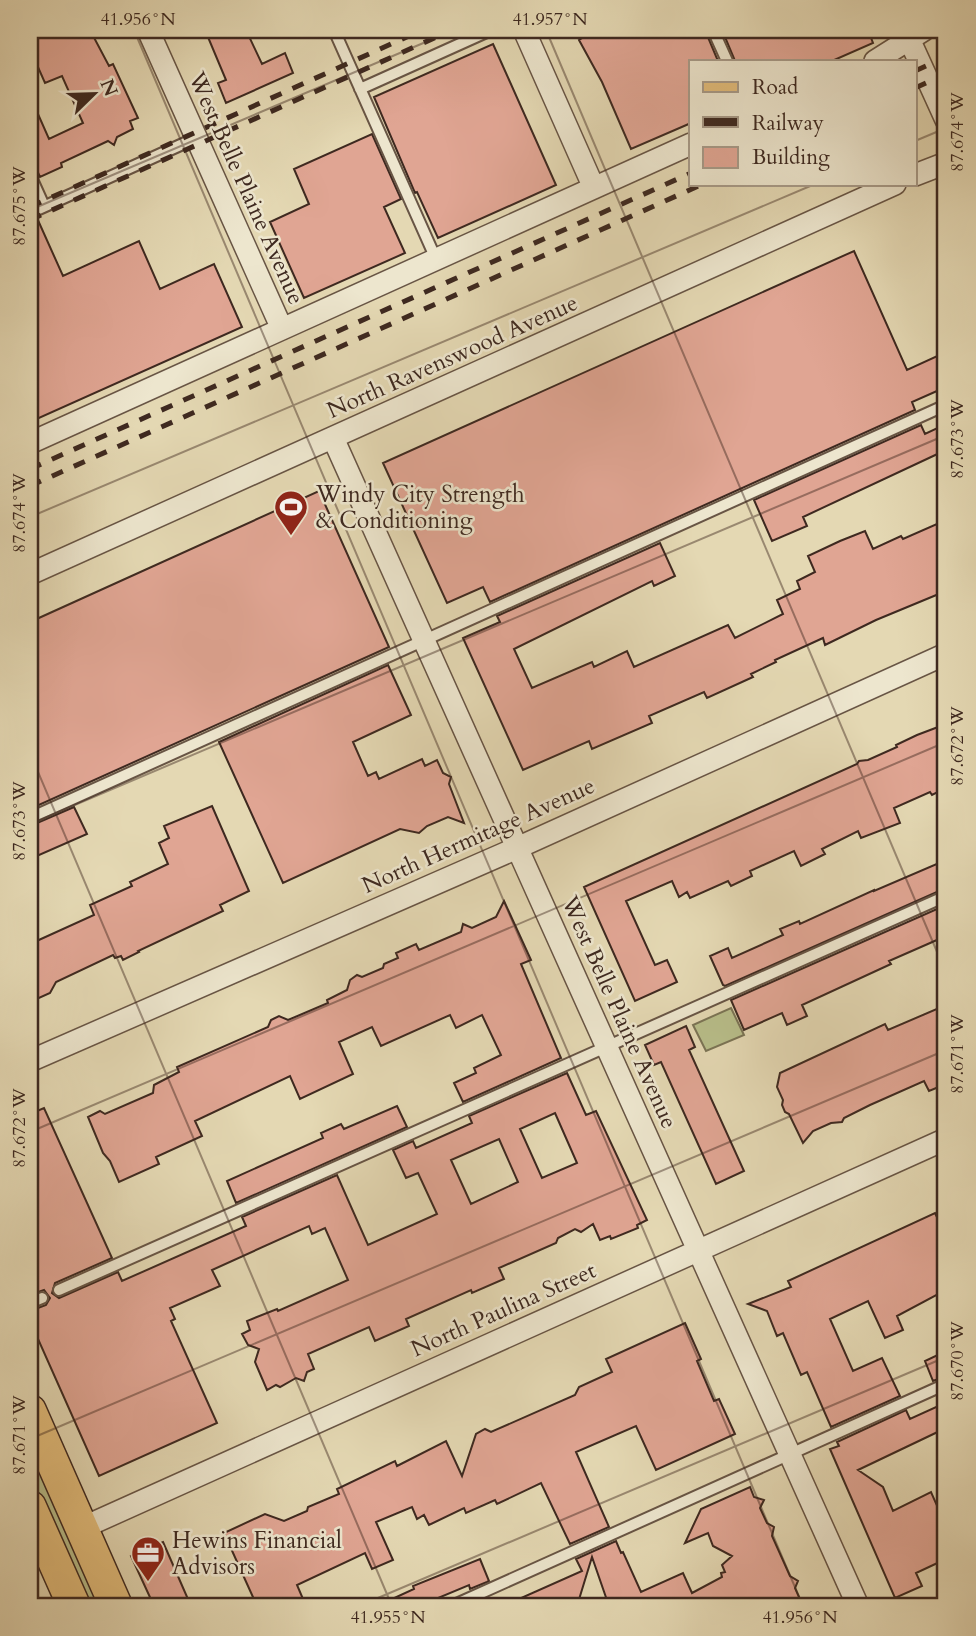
<svg xmlns="http://www.w3.org/2000/svg" width="976" height="1636" viewBox="0 0 976 1636" font-family="Cardo,serif">
	<rect width="100%" height="100%" fill="#e4d8b3"/>
	<filter id="stains"><feTurbulence type="fractalNoise" baseFrequency=".00286" numOctaves="4"/><feColorMatrix values="0 0 0 0 .2 0 0 0 0 .09 0 0 0 0 .02 0 0 0 .5 -.17"/></filter>
	<radialGradient id="worn" r=".72"><stop offset=".6" stop-color="#630" stop-opacity="0"/><stop offset="1" stop-color="#630" stop-opacity=".3"/></radialGradient>
	<path fill="#b8be8a" stroke="#7b7455" stroke-width="2" d="M731,1008L744,1035L706,1051L693,1025Z
		M30,1445L102,1606H89L30,1474Z"/>
	<path fill="#e0a593" stroke="#3e2920" stroke-width="2" fill-rule="evenodd" d="M30,30H90L109,66L113,64L138,118L130,121L133,129L117,137L114,145L108,141L61,163L62,167L40,177L30,155V96L49,139L83,123L62,76L45,83L30,49Z
		M205,30H246L262,64L285,53L293,73L226,103L218,83L226,80Z
		M579,30H705L718,61H691V123L631,149L602,82L579,40L582,38Z
		M722,30H868L873,43L832,61H735Z
		M493,44L556,185L438,238L417,192L415,193L374,97Z
		M372,134L401,199L384,207L405,253L304,298L270,222L309,204L294,169Z
		M37,218L63,276L139,241L160,289L214,264L242,327L30,422V221Z
		M854,251L907,370L946,352V387L912,402L915,410L490,602L483,587L447,603L383,463Z
		M946,424V450L803,517L807,526L772,541L754,500L921,425L925,434Z
		M319,491L389,647L30,809V622Z
		M946,520V591L876,620L825,645L823,638L775,660L776,662L751,674L753,677L707,698L704,692L649,716L652,723L592,749L589,741L523,770L463,638L500,622L497,616L660,543L675,576L654,586L652,581L514,649L532,688L592,662L594,667L627,651L634,667L728,625L735,638L783,614L777,600L800,589L797,581L815,572L808,556L840,541L865,531L873,549L901,536L903,539Z
		M388,665L411,715L353,742L368,776L376,772L379,779L422,759L425,766L437,760L443,773L451,777L449,784L464,823L448,817L427,826L419,833L400,829L283,883L219,742Z
		M946,724V788L932,795L930,792L894,808L900,823L861,838L858,831L822,849L825,854L801,866L794,851L750,871L752,876L731,886L728,881L690,898L687,892L679,897L672,881L626,901L655,965L667,960L677,982L635,1001L584,887L857,764L859,761L868,760L897,747L896,745L917,735Z
		M212,806L249,891L220,905L223,911L138,951L139,952L123,960L121,956L115,958L113,955L56,982L50,993L30,1002V944L94,915L90,905L132,886L130,882L168,864L159,843L169,838L164,826Z
		M74,807L87,834L30,859V826Z
		M946,860V888L725,986L723,985L710,956L728,948L732,958L783,935L780,929L799,921L800,924L874,890V891Z
		M504,901L531,960L521,964L561,1058L463,1102L454,1083L476,1073L474,1068L501,1055L482,1015L456,1028L450,1015L381,1046L372,1027L339,1042L353,1074L300,1099L290,1076L195,1121L202,1136L156,1157L159,1164L119,1182L110,1161L103,1153L88,1117L100,1111L105,1114L153,1093L154,1085L179,1072L177,1067L268,1027L271,1020L279,1016L288,1020L328,1003L327,1000L347,990L350,980L357,975L362,977L383,968L384,964L398,958L396,953L416,944L419,950L461,932L463,924L472,928L496,917Z
		M946,905V936L889,961L891,964L802,1005L807,1016L787,1025L782,1013L744,1030L731,1000Z
		M946,1005V1084L929,1091L924,1081L870,1105L844,1118L842,1122L831,1123L813,1131L803,1143L789,1114L785,1112L782,1105L783,1100L777,1087L780,1073L885,1024L888,1030Z
		M686,1026L695,1047L689,1050L744,1171L716,1184L661,1062L654,1065L645,1045Z
		M567,1073L586,1115L596,1111L647,1220L637,1225L638,1228L611,1239L610,1236L600,1240L593,1224L581,1232L575,1229L558,1238L556,1243L499,1268L504,1279L472,1293L471,1290L406,1319L409,1326L375,1341L369,1327L308,1354L314,1369L307,1372L304,1381L296,1378L280,1387L276,1385L267,1390L255,1362L259,1349L248,1345L242,1334L250,1330L247,1321L277,1309L278,1311L348,1280L325,1228L312,1234L309,1226L212,1270L220,1286L170,1308L175,1319L171,1321L217,1423L99,1476L30,1321V1311L46,1305L50,1298L44,1290L30,1295V1114L44,1108L112,1258L55,1283L52,1293L59,1298L118,1272L122,1281L246,1226L242,1217L337,1175L368,1245L437,1214L418,1173L406,1178L393,1150L413,1141L416,1148L472,1123L469,1116ZM555,1113L577,1163L542,1178L520,1129ZM499,1139L518,1182L471,1204L451,1160Z
		M397,1106L407,1127L236,1203L227,1181L323,1138L321,1133L341,1124L344,1129Z
		M935,1213L943,1230L946,1231V1290L897,1316L903,1330L885,1338L868,1301L830,1319L853,1371L882,1358L900,1396L831,1427L807,1372L801,1375L783,1333L777,1336L767,1311L748,1304L791,1287L788,1281Z
		M685,1323L701,1359L697,1361L714,1401L719,1399L735,1434L656,1470L636,1426L576,1452L609,1527L570,1544L541,1483L497,1504L495,1500L466,1513L464,1508L429,1525L424,1515L417,1519L412,1507L376,1522L393,1560L372,1569L365,1553L297,1585L306,1606H257L224,1533L265,1514L284,1521L307,1511L308,1507L339,1494L337,1489L395,1461L397,1466L446,1441L462,1476L476,1434L485,1429L491,1432L575,1395L579,1387L612,1372L606,1359Z
		M946,1351V1376L933,1381L925,1361Z
		M946,1393V1428L858,1470L883,1487L893,1511L931,1492L946,1526V1559L916,1573L922,1586L895,1598L830,1449L839,1446L837,1442L906,1410L910,1419L943,1404L940,1396Z
		M750,1487L754,1497L764,1500L760,1508L767,1523L774,1527L772,1536L790,1576L798,1581L795,1588L803,1606H609L592,1557L577,1606H503L582,1571L576,1559L616,1541L621,1553L623,1552L641,1592L683,1573L692,1593L722,1577L721,1573L725,1572L722,1565L732,1556L713,1546L708,1533L685,1543L701,1509Z
		M163,1542L191,1606H154L131,1556Z
		M480,1559L489,1581L487,1582L470,1589L469,1585L419,1606H377L414,1589L413,1586Z"/>
	<g fill="none" stroke-linecap="round" stroke-linejoin="round">
		<g stroke="#685545" stroke-width="14">
			<path id="service" d="M334,30L436,259
				M713,30L727,61
				M360,89L491,30
				M30,175L44,206
				M30,213L196,138
				M30,818L946,405
				M59,1290L946,896
				M30,1303L42,1298
				M452,1606L946,1384"/>
		</g>
		<g stroke="#685545" stroke-width="24">
			<path id="minor" d="M148,30L282,329
				M524,30L594,188
				M905,30L946,120
				M875,61L924,30
				M915,175L946,163
				M333,438L858,1606
				M30,443L691,144
				M30,574L895,184
				M30,1061L517,848L946,654
				M82,1528L946,1139"/>
		</g>
		<g stroke="#3e2920" stroke-width="35">
			<path id="primary" d="M30,1411L116,1606
				M30,1507L74,1606"/>
		</g>
		<use href="#service" stroke="#ede6ce" stroke-width="10"/>
		<use href="#minor" stroke="#ede6ce" stroke-width="21"/>
		<use href="#primary" stroke="#e2bc7a" stroke-width="32"/>
		<path stroke="#3e2920" stroke-width="5" stroke-dasharray="12 12" stroke-linecap="butt" d="M915,71L946,57
			M915,88L946,74
			M30,207L422,30
			M30,220L452,30
			M30,469L691,173
			M30,486L703,184"/>
	</g>
	<path fill="none" stroke="#3e2920" stroke-width="2" stroke-opacity="0.45" d="M134,30L803,1606M546,30L946,973M915,141L946,128M30,210L454,30M30,517L815,184M30,753L392,1606M30,824L946,435M30,1132L946,742M30,1439L946,1050M359,1606L946,1357"/>
	<defs>
		<g id="stadium-pin" transform="scale(1.75)"><path d="M0 17L-7.5 6A9.5 9.5 0 1 1 7.5 6Z" fill="#8f2418" stroke="#ede6ce"/><path d="M0-5a6.5 5 0 1 0 0 10a6.5 5 0 1 0 0-10ZM-3.5-1.8h7v3.6h-7Z" fill="#fff"/></g>
		<g id="office-pin" transform="scale(1.75)"><path d="M0 17L-7.5 6A9.5 9.5 0 1 1 7.5 6Z" fill="#8f2418" stroke="#ede6ce"/><path d="M-6-3h4V-5.5h4V-3h4V5H-6ZM-1-4.5V-3h2v-1.5ZM-6 0V1H6V0Z" fill="#fff"/></g>
	</defs>
	<g fill-rule="evenodd">
		<use href="#stadium-pin" x="291" y="507"/>
		<use href="#office-pin" x="148" y="1553"/>
	</g>
	<g text-anchor="middle" stroke-width="5" stroke-linejoin="round" paint-order="stroke">
		<g font-size="23" fill="#3e2920" stroke="#ede6ce">
			<text transform="translate(247 188) rotate(66)" y="8">West Belle Plaine Avenue</text>
			<text transform="translate(452 356) rotate(-24)" y="8">North Ravenswood Avenue</text>
			<text transform="translate(478 835) rotate(-24)" y="8">North Hermitage Avenue</text>
			<text transform="translate(620 1012) rotate(66)" y="8">West Belle Plaine Avenue</text>
			<text transform="translate(503 1309) rotate(-24)" y="8">North Paulina Street</text>
		</g>
		<g font-size="23" fill="#3e2920" stroke="#ede6ce" text-anchor="start">
			<text x="316" y="502">Windy City Strength<tspan x="316" dy="26">&amp; Conditioning</tspan></text>
			<text x="172" y="1548">Hewins Financial<tspan x="172" dy="26">Advisors</tspan></text>
		</g>
	</g>
	<rect width="976" height="1636" fill="none" stroke="#e4d8b3" stroke-width="77"/>
	<rect x="689" y="60" width="228" height="126" fill="#ede6ce" stroke="#a79a88" stroke-width="2"/>
	<rect x="703" y="82" width="35" height="10" fill="#e2bc7a" stroke="#a79a88" stroke-width="2"/>
	<text x="752" y="94" font-size="21" fill="#3e2920">Road</text>
	<rect x="703" y="117" width="35" height="10" fill="#3e2920" stroke="#a79a88" stroke-width="2"/>
	<text x="752" y="130" font-size="21" fill="#3e2920">Railway</text>
	<rect x="703" y="147" width="35" height="21" fill="#e0a593" stroke="#a79a88" stroke-width="2"/>
	<text x="752" y="164" font-size="21" fill="#3e2920">Building</text>
	<g transform="translate(94 94) rotate(67)" stroke="#ede6ce" stroke-width="5" paint-order="stroke">
	<path d="M0-5L12 26L0 18L-12 26Z" fill="#3e2920"/>
	<text y="-10" font-size="19" font-weight="bold" text-anchor="middle" fill="#3e2920">N</text>
	</g>
	<rect x="38" y="38" width="899" height="1560" fill="none" stroke="#3e2920" stroke-width="2.5"/>
	<g font-size="18" text-anchor="middle" fill="#3e2920">
		<text x="138" y="25">41.956°N</text>
		<text x="550" y="25">41.957°N</text>
		<text transform="translate(957 132) rotate(-90)" y="6">87.674°W</text>
		<text transform="translate(19 206) rotate(-90)" y="6">87.675°W</text>
		<text transform="translate(957 439) rotate(-90)" y="6">87.673°W</text>
		<text transform="translate(19 513) rotate(-90)" y="6">87.674°W</text>
		<text transform="translate(957 746) rotate(-90)" y="6">87.672°W</text>
		<text transform="translate(19 821) rotate(-90)" y="6">87.673°W</text>
		<text transform="translate(957 1054) rotate(-90)" y="6">87.671°W</text>
		<text transform="translate(19 1128) rotate(-90)" y="6">87.672°W</text>
		<text transform="translate(957 1361) rotate(-90)" y="6">87.670°W</text>
		<text transform="translate(19 1435) rotate(-90)" y="6">87.671°W</text>
		<text x="388" y="1623">41.955°N</text>
		<text x="800" y="1623">41.956°N</text>
	</g>
	<rect width="100%" height="100%" filter="url(#stains)"/>
	<rect width="100%" height="100%" fill="url(#worn)"/>
</svg>
